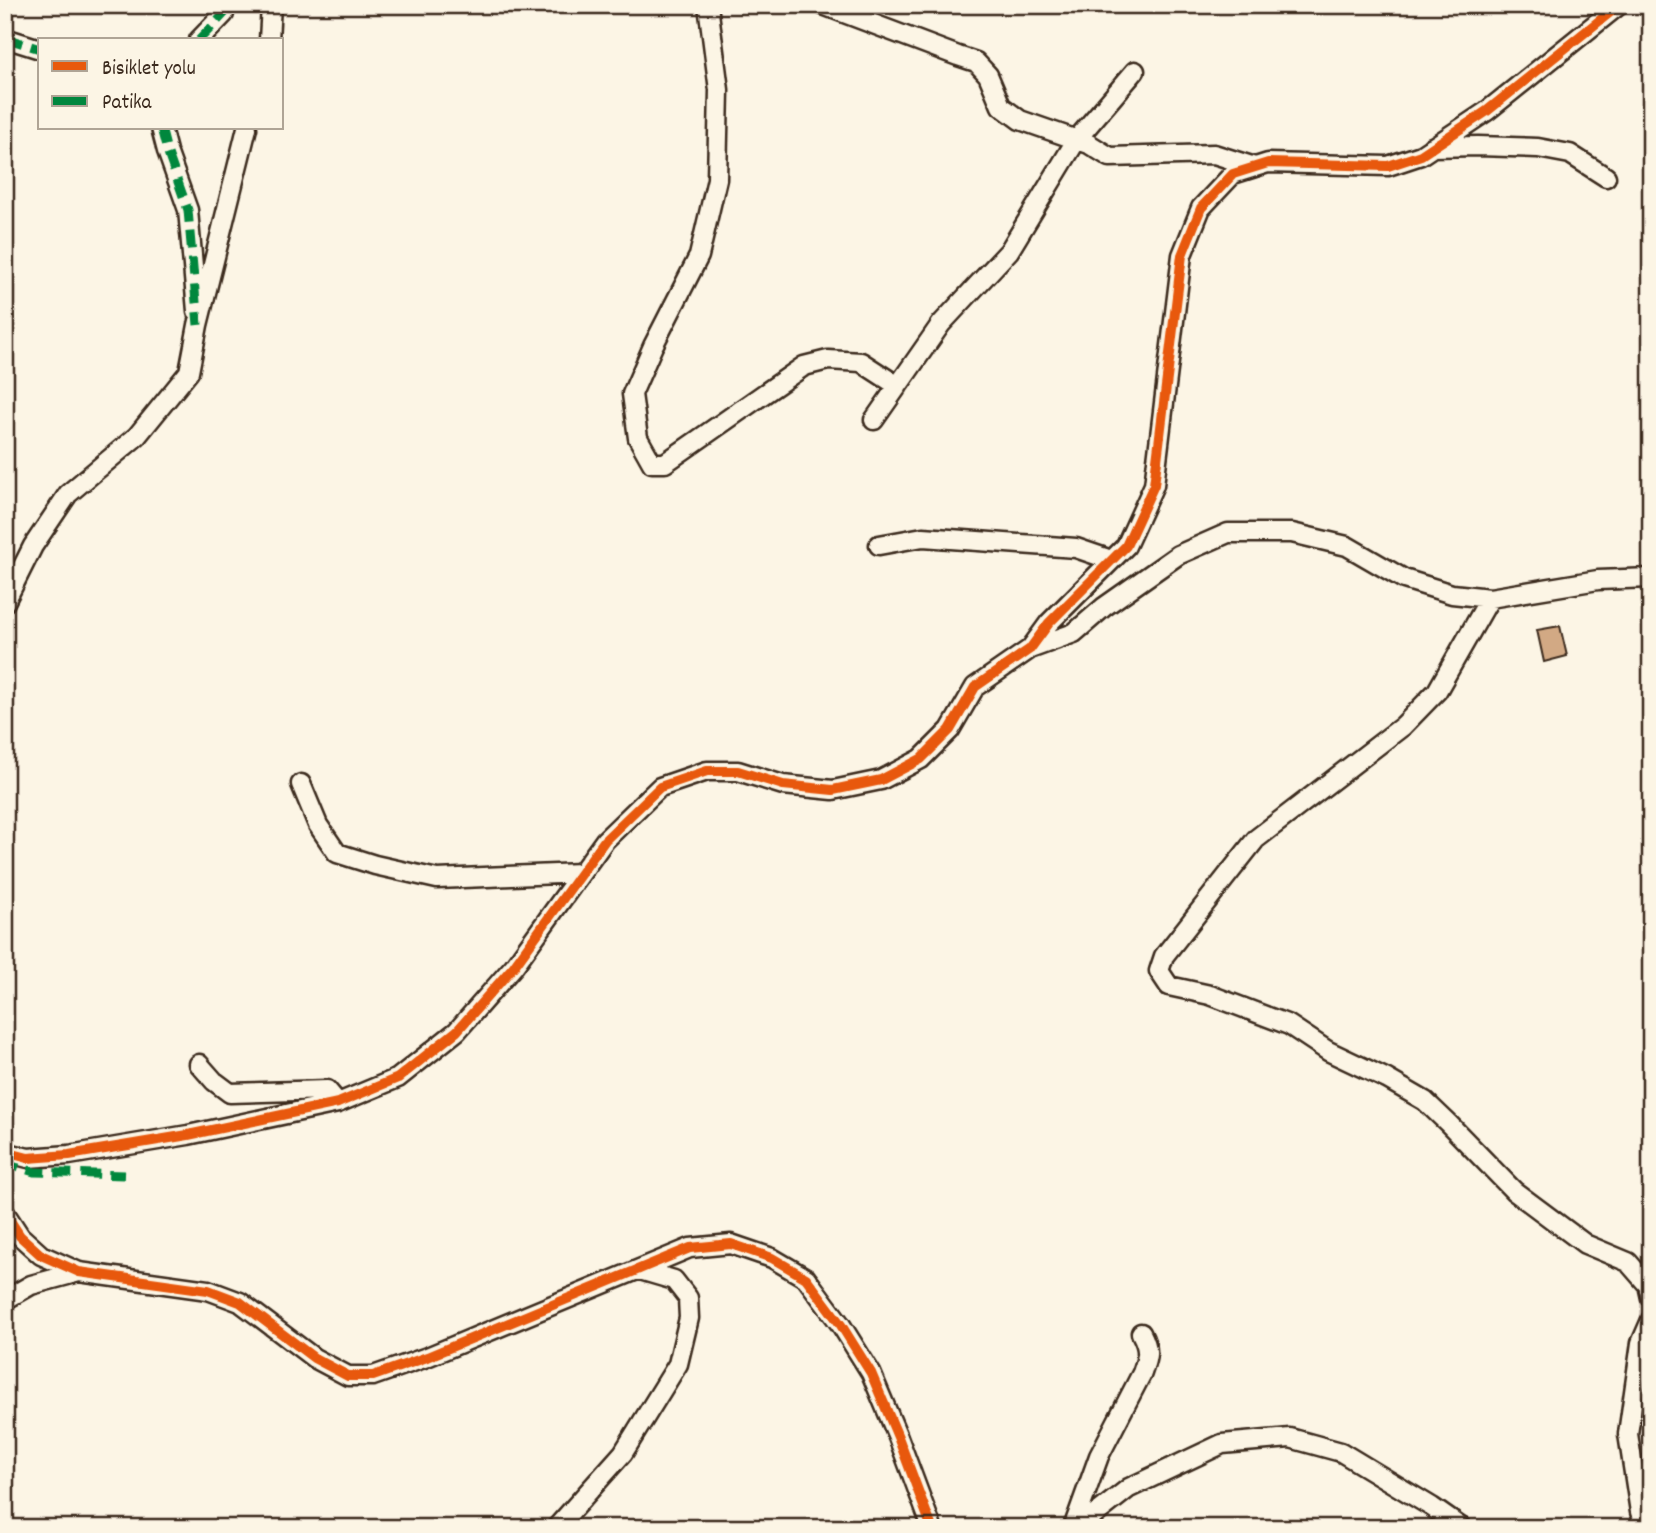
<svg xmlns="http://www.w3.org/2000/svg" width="1656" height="1533" viewBox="0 0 1656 1533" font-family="Dekko,sans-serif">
	<rect width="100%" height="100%" fill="#fcf5e5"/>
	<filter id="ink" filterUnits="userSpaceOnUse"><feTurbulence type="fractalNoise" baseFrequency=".0143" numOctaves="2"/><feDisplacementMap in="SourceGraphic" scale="14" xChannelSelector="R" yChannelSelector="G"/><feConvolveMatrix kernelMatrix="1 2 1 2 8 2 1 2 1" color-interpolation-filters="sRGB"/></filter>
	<g filter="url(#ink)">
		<path fill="#d2a984" stroke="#3b2a1e" stroke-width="2" d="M1560,626L1567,656L1544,662L1537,630Z"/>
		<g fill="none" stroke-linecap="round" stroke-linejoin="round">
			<g stroke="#3b2a1e" stroke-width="23">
				<path id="minor" d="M708,5L719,90L717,179L699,256L653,346L632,394L638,438L652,463H665L804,366L828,360L861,362L898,386
					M823,5L958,56L976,62L988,75L1001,106L1020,120L1089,144L1110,157L1214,154L1255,167
					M5,38L40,49
					M199,40L224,14L225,5
					M269,40L271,5
					M161,128L167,151L188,210L197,311
					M1432,147L1478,146L1538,148L1570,154L1606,177
					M874,420L941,324L1009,251L1077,139L1135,71
					M879,545L923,537L1076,548L1111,560
					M1490,598L1437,691L1403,726L1256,839L1164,956L1159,971L1169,986L1210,995L1289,1025L1328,1051L1387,1079L1425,1101L1449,1124L1514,1191L1585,1244L1628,1262L1648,1285L1651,1298
					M5,602L33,546L68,494L137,436L189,372L198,325L247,128
					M1030,649L1074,633L1104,607L1178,555L1228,533H1292L1347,546L1404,579L1452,594L1490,598L1598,580L1651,578
					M301,784L318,825L337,853L375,865L437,879L581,873
					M199,1064L214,1081L230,1093L327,1090L338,1103
					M5,1150L9,1153L28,1158L69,1155L188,1135L338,1103L398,1078L457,1031L514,966L605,840L660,787L707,771H738L783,785L833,790L881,780L921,759L950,730L975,687L1030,649L1049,623L1126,546L1154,485L1182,255L1201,208L1233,174L1268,163L1388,166L1421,155L1487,111L1619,5
					M5,1213L20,1236L41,1255L79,1272L208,1290L240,1302L314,1358L348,1376H373L427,1357L690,1248L731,1244L772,1258L806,1278L841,1325L871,1373L898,1437L932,1528
					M5,1300L31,1285L79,1272
					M556,1528L623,1453L678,1364L689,1318L688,1298L674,1280L640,1270
					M1073,1528L1099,1456L1142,1373C1148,1356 1150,1350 1141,1333
					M1078,1528L1129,1488L1222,1444L1290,1438L1341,1452L1432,1507L1462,1528
					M1649,1528L1640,1512L1628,1434L1641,1343L1651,1320"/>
			</g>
			<use href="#minor" stroke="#fcf5e5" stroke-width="18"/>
			<path stroke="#00873e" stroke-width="9" stroke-dasharray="18 9" stroke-linecap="butt" d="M5,38L40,49
				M199,40L224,14L225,5
				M161,128L167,151L188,210L198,325
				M9,1153L16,1166L34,1172L124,1175"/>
			<g stroke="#fcf5e5" stroke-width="15">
				<path id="cycleway" d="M5,1150L9,1153L28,1158L69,1155L188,1135L338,1103L398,1078L457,1031L514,966L605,840L660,787L707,771H738L783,785L833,790L881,780L921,759L950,730L975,687L1030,649L1049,623L1126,546L1154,485L1182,255L1201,208L1233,174L1268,163L1388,166L1421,155L1487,111L1619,5
					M5,1213L20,1236L41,1255L79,1272L208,1290L240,1302L314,1358L348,1376H373L427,1357L690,1248L731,1244L772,1258L806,1278L841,1325L871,1373L898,1437L932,1528"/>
			</g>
			<use href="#cycleway" stroke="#e8590c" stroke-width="10"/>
		</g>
	</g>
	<rect width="1656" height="1533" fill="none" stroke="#fcf5e5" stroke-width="28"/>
	<rect x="14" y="14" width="1628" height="1505" fill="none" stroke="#3b2a1e" stroke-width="2.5" filter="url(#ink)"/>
	<rect x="38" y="38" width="245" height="91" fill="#fcf5e5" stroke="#afa495" stroke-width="2"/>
	<rect x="52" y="61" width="35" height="10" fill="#e8590c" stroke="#afa495" stroke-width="2"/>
	<text x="102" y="74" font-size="21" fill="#3b2a1e">Bisiklet yolu</text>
	<rect x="52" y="96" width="35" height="10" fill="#00873e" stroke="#afa495" stroke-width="2"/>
	<text x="102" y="108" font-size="21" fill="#3b2a1e">Patika</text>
</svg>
